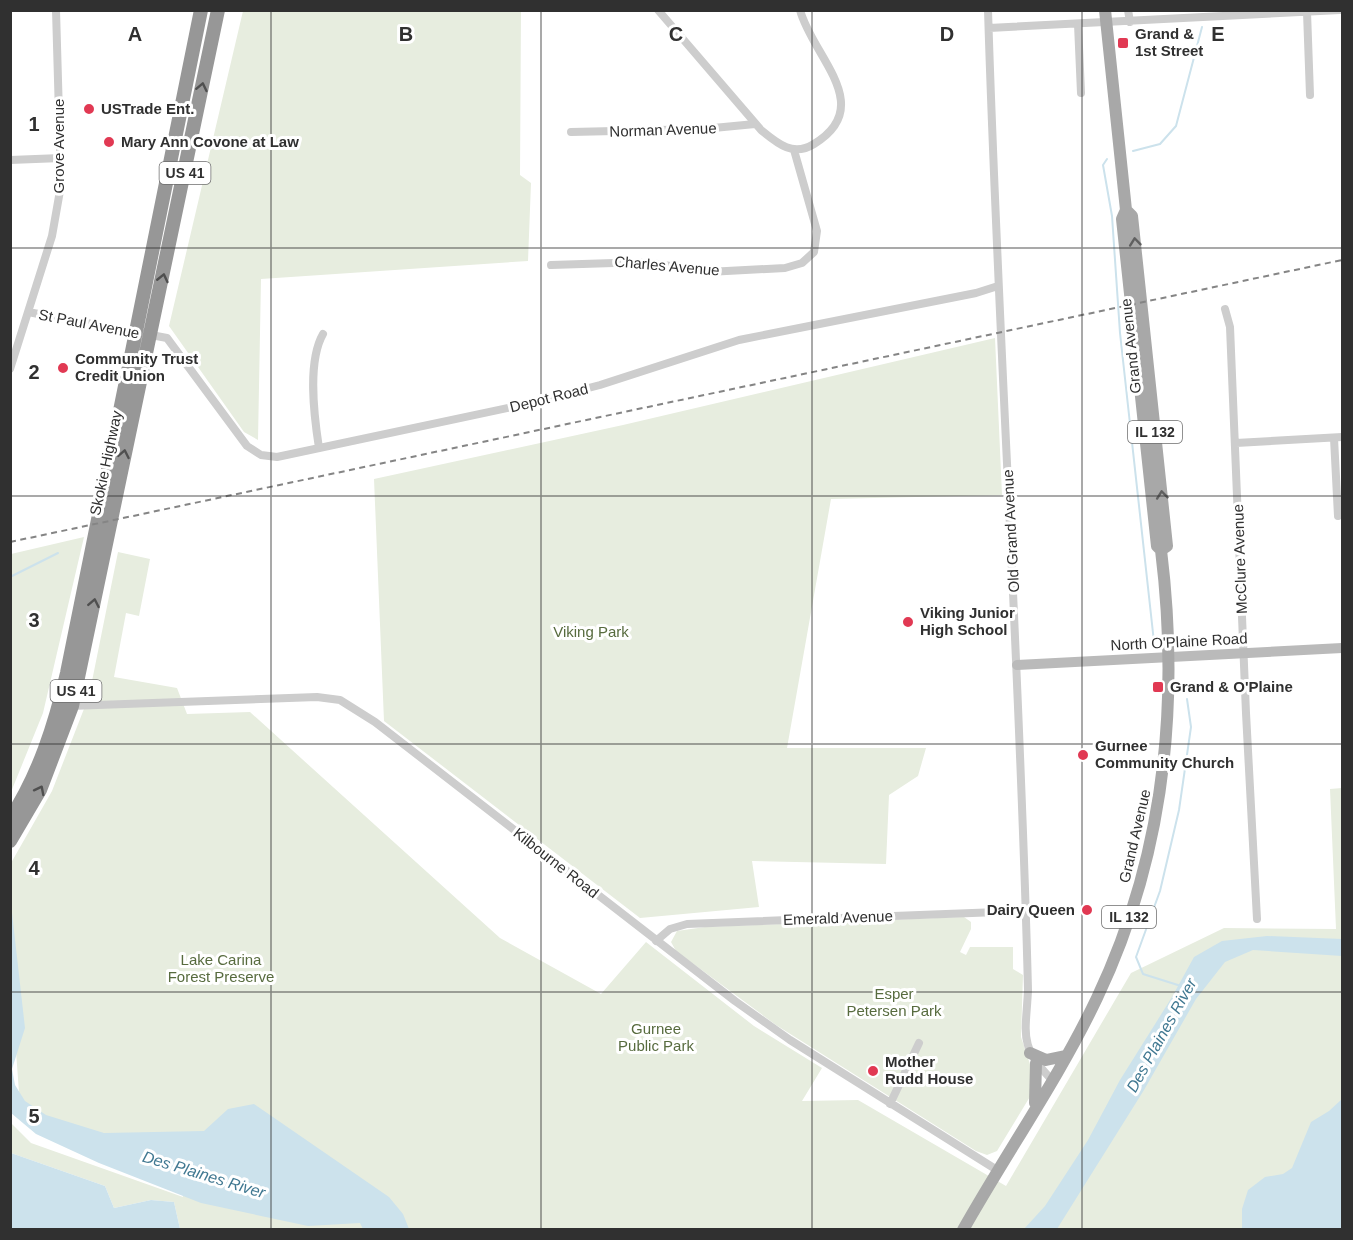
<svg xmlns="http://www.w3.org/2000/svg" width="1353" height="1240" viewBox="0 0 1353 1240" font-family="Arial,sans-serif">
	<rect width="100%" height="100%" fill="#fff"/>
	<path fill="#e7eddf" d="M243,11H521L520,175L531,183L528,261L261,279L258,440L244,432L169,326Z
		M995,338L1002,495L831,499L787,748H926L918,776L889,795L886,864L752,861L759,907L640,918L384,721L374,479L623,425Z
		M84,537L43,713L11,792V554Z
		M118,552L150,559L139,616L126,613L114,677L177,688L187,714L250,712L500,938L601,994L646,942L754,1026L822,1068L802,1101L858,1100L1006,1186L1131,973L1224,928L1336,929L1330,789L1342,788V1229H180L174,1202L151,1200L114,1208L105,1186L11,1153L10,1122L31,1143L183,1197L179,1178L21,1120L11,982V863L52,791L89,696Z
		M964,917L971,922V929L960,952L966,955L970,947H1013V969L1023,975L1021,1037L1030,1064L1031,1095L997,1151L987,1155L976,1151L776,1025L676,951L671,942L677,931L705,927Z"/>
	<path fill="#cce2ec" d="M10,895L25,1028L12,1069L15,1085L25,1101L46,1115L104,1133L204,1131L228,1109L254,1104L389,1197L403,1214L409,1229H363L360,1223L308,1226L201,1203L99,1163L36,1134L11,1113Z
		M1267,936L1342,939V956L1253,950L1225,962L1196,999L1144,1090L1057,1229H1024L1045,1206L1088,1140L1120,1080L1172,997L1194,957L1222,941Z
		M1342,1099V1229H1242V1209L1248,1190L1265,1177L1283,1174L1292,1168L1311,1122L1329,1111Z
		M11,1153L105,1186L114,1208L151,1200L174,1202L180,1229H11Z"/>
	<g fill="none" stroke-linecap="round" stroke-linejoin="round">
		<path stroke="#cce2ec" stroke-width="2" d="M1133,151L1160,144L1176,126L1202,27
			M1107,159L1103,165L1112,216L1120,333L1154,642
			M10,577L58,553
			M1181,986L1143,974L1136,957L1160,891L1179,810L1191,727L1187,699"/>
		<path stroke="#cdcdcd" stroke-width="8" d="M658,10L761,130C778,144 793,157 814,144C877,106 812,56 800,10
			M988,10C998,337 1020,663 1028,990C1026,1034 1018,1045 1051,1079
			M1128,10L1130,22
			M1307,12L1310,95
			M1078,24L1081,93
			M989,28L1340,10
			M571,132L703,129L755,124
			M10,160L61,158
			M551,265L645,262L708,272L785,268L802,263L814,252L817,231L794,150
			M1225,309L1230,327L1246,713L1257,919
			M28,312L167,338L247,446L261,455L277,457L531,403L600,385L739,340L976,293L998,286
			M10,369L52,236L61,185L56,10
			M1334,438L1338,516
			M1236,443L1342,437
			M319,448C314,416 307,362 323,334
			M70,706L317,697L340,700L375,722L735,1001L790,1040L997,1170
			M656,941L670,929L687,924L1025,911
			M890,1104L919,1043"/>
		<path stroke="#bababa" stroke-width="10" d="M1017,665L1342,648"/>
		<path stroke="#a8a8a8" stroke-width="12" d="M1126,210L1132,216L1167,546L1161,550
			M1030,1053L1046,1060L1065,1056
			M1035,1103L1036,1063
			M963,1230C1007,1152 1059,1078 1097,998C1164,857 1180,704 1161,550L1157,546L1122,219L1126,210L1105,10"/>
		<path stroke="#979797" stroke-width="14" d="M10,819C39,775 55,724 67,673L201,10
			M10,841L40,790L72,706L218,10"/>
		<path stroke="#858585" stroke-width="2" stroke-dasharray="6 4.5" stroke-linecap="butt" d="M10,542L1342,260"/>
	</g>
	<defs><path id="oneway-chevron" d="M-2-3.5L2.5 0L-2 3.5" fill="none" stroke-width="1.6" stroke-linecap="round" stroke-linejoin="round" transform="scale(1.5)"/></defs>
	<g stroke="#4f4f4f">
		<use href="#oneway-chevron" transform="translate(202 87) rotate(-78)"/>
		<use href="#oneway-chevron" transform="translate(163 278) rotate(-77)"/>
		<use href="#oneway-chevron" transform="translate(124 454) rotate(-79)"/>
		<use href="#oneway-chevron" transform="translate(94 603) rotate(-79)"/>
		<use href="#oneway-chevron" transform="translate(40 790) rotate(-63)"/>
	</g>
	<g stroke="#606060">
		<use href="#oneway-chevron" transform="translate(1135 242) rotate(-96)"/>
		<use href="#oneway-chevron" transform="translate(1162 495) rotate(-96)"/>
	</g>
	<path fill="none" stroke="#303030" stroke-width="1.5" stroke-opacity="0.55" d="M271,10V1230M541,10V1230M812,10V1230M1082,10V1230M10,248H1342M10,496H1342M10,744H1342M10,992H1342"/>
	<g fill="#e13953" stroke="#fff" stroke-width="2">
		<rect x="1117" y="37" width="12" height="12" rx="3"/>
		<circle cx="89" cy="109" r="6"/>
		<circle cx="109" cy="142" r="6"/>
		<circle cx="63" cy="368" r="6"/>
		<circle cx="908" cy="622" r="6"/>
		<rect x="1152" y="681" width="12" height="12" rx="3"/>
		<circle cx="1083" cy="755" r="6"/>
		<circle cx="1087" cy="910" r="6"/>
		<circle cx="873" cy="1071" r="6"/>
	</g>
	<g text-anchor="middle" stroke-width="6" stroke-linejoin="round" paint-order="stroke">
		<g fill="#fff" stroke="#6e6e6e" stroke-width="1.5">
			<rect x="159.5" y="162" width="51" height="22" rx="4.5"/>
			<rect x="1128" y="421" width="54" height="22" rx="4.5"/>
			<rect x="50.5" y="680" width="51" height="22" rx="4.5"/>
			<rect x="1102" y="906" width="54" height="22" rx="4.5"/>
		</g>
		<g font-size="14" font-weight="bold" fill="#303030">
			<text x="185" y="178">US 41</text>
			<text x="1155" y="437">IL 132</text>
			<text x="76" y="696">US 41</text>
			<text x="1129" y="922">IL 132</text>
		</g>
		<g font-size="15" font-weight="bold" fill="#303030" stroke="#fff" text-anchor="start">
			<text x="1135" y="39">Grand &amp;<tspan x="1135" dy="17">1st Street</tspan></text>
			<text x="101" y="114">USTrade Ent.</text>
			<text x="121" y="147">Mary Ann Covone at Law</text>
			<text x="75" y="364">Community Trust<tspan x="75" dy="17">Credit Union</tspan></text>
			<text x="920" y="618">Viking Junior<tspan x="920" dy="17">High School</tspan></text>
			<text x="1170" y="692">Grand &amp; O'Plaine</text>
			<text x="1095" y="751">Gurnee<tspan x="1095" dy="17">Community Church</tspan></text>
			<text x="1075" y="915" text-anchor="end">Dairy Queen</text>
			<text x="885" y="1067">Mother<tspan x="885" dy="17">Rudd House</tspan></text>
		</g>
		<g font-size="15" fill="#303030" stroke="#fff">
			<text transform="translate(663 130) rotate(-2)" y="5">Norman Avenue</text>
			<text transform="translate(59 146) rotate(-90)" y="5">Grove Avenue</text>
			<text transform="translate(667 266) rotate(5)" y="5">Charles Avenue</text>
			<text transform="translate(89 324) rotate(11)" y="5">St Paul Avenue</text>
			<text transform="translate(1131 346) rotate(-96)" y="5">Grand Avenue</text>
			<text transform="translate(549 398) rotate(-14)" y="5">Depot Road</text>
			<text transform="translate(106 463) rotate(-78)" y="5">Skokie Highway</text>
			<text transform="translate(1011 531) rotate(-93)" y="5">Old Grand Avenue</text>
			<text transform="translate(1240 559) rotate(-92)" y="5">McClure Avenue</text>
			<text transform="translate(1179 642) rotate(-3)" y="5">North O'Plaine Road</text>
			<text transform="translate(1135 836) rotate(-77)" y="5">Grand Avenue</text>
			<text transform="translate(556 863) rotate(38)" y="5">Kilbourne Road</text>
			<text transform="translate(838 918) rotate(-2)" y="5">Emerald Avenue</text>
		</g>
		<g font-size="15" fill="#576b3e" stroke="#fff">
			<text x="591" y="637">Viking Park</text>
			<text x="221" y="965">Lake Carina<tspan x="221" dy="17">Forest Preserve</tspan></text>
			<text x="894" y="999">Esper<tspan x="894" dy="17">Petersen Park</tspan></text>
			<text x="656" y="1034">Gurnee<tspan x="656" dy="17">Public Park</tspan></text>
		</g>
		<g font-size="16" font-style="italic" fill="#407891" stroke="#fff">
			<text transform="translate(1161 1035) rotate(-61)" y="6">Des Plaines River</text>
			<text transform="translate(204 1174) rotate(17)" y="6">Des Plaines River</text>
		</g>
	</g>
	<g font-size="20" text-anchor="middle" font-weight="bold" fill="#303030" stroke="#fff" stroke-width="6" stroke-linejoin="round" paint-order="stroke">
		<text x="135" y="41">A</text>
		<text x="406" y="41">B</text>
		<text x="676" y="41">C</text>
		<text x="947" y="41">D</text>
		<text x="1218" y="41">E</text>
		<text x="34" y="131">1</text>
		<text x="34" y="379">2</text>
		<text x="34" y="627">3</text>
		<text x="34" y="875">4</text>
		<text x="34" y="1123">5</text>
	</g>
	<rect width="1353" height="1240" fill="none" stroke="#303030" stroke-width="24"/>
</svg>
